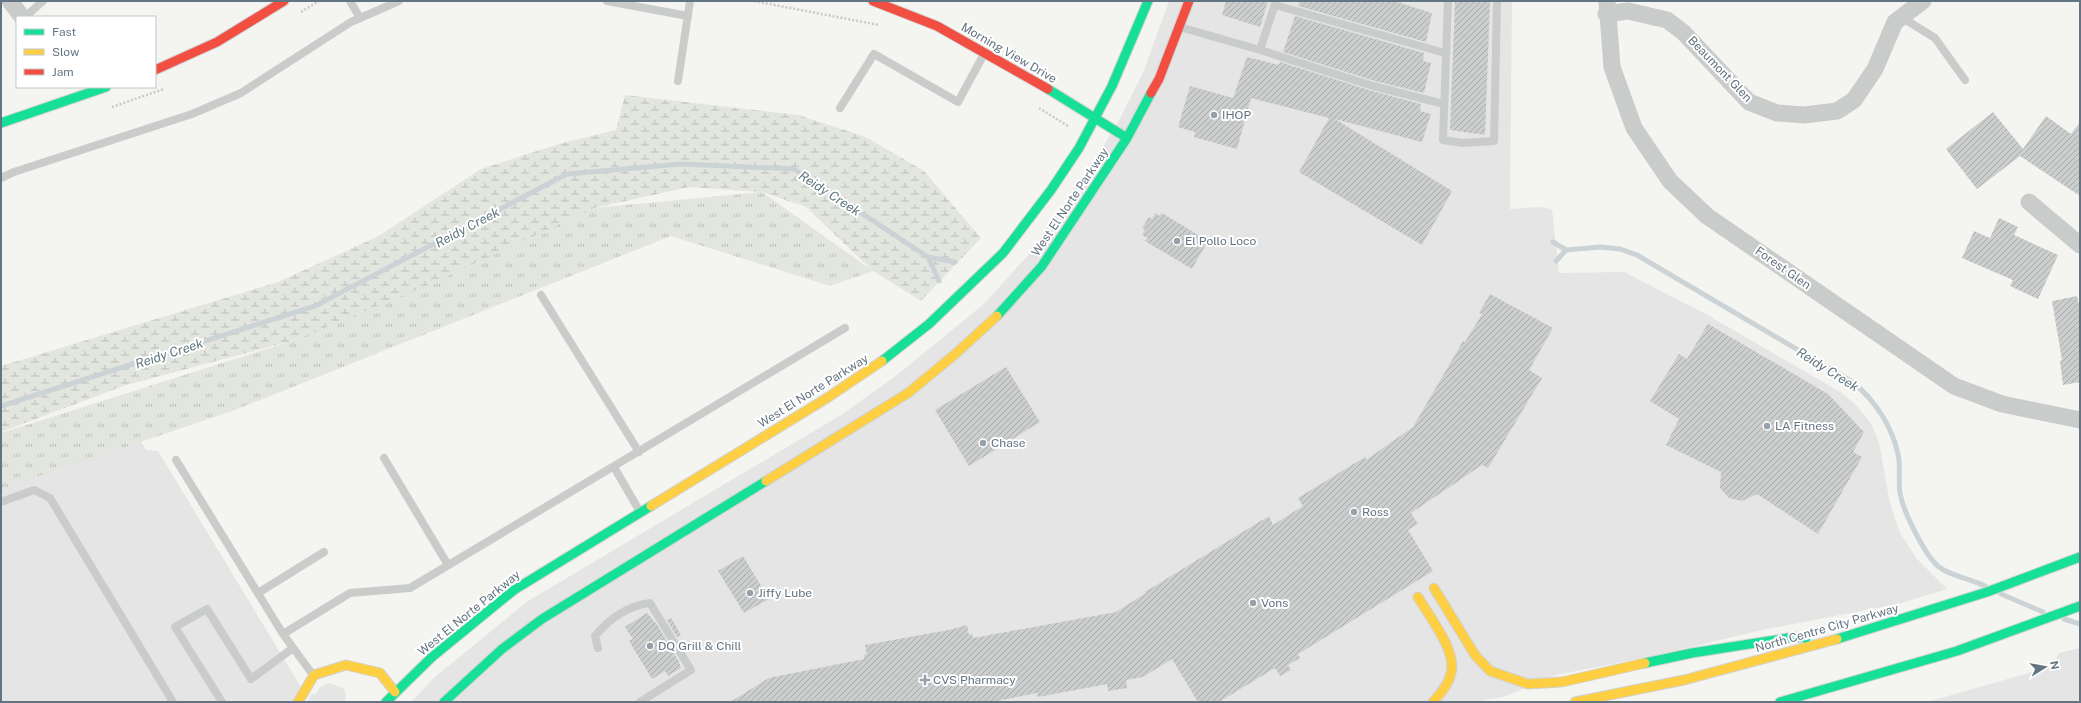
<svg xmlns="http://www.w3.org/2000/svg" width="2081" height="703" viewBox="0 0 2081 703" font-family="'Public Sans',sans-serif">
	<defs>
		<pattern id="grass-tufts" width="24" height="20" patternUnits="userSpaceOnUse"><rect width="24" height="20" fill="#e3e6df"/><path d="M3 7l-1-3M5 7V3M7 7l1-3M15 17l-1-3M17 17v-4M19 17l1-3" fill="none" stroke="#bcbfba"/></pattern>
		<pattern id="wetland-marsh" width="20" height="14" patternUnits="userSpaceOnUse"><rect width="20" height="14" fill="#e3e6df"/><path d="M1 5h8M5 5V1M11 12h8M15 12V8" fill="none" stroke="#bcbfba"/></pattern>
		<pattern id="building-hatch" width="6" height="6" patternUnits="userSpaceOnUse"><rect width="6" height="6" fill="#cccece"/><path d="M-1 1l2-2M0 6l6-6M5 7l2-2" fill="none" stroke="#a9acad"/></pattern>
	</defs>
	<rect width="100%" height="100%" fill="#f4f4f1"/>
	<path fill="#e4e5e4" d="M1169,1H1512L1510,209L1539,207L1552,209L1559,273L1624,272L1704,313L1842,393L1856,405L1870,422L1879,442L1890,504L1900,533L1917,559L1947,589L1902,603L1757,631L1658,655L1556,675L1503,697L1474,702H411L436,676L528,601L841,415L897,375L985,303L1030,253L1114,130L1143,73Z
		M140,439L146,450L158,451L304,692L298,702H1V486Z
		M2080,648V702H1927L2053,666L2059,653Z
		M329,683L343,688L346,693L345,702H307L312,693L315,695L320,687Z"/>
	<path fill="url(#grass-tufts)" d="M762,192L873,271L830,286L671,236L235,410L1,489V433L295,340L594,208Z"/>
	<path fill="url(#wetland-marsh)" d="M625,95L798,115L866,137L924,171L981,238L921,301L873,271L806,207L762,192L689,187L594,208L424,287L295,340L126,385L1,432V366L278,282L377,237L481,169L562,143L616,130Z"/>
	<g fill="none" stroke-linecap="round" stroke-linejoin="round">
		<path stroke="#cbd3d6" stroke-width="5" d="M1553,242L1566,250L1600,247L1620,249L1637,255L1854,383C1875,401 1892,426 1898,454C1901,467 1898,480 1900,493C1903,511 1927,561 1942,569C1955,577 1971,579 1985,586
			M928,257L939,281
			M1556,261L1566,250
			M1,406L315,306L567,174L681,164L794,169L928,257L955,262
			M2001,594L2043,612
			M2064,619L2080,624"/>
	</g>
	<path fill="url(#building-hatch)" d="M1226,1H1268L1260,27L1222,15Z
		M1300,1H1394L1432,13L1426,42L1298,6Z
		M1455,1H1490L1485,135L1450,130Z
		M1295,16L1424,53L1423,61L1431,63L1424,93L1375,81L1283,52Z
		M1247,57L1279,65L1280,62L1372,91L1421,104L1420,111L1431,114L1422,142L1335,119L1452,191L1422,245L1299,172L1329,118L1251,98L1237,149L1194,137L1195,132L1178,127L1190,86L1233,98Z
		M1993,112L2023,149L2046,116L2071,134L2080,122V196L2020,156L1977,189L1946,149Z
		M1155,213L1160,216L1162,213L1208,241L1192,269L1145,241L1148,238L1142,235L1145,230L1142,228L1149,217L1152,219Z
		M1999,218L2018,227L2014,235L2058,255L2038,299L2010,286L2013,280L1962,258L1974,231L1990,238Z
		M1490,294L1553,328L1529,370L1542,378L1488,468L1482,465L1411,513L1418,524L1408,530L1433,571L1298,654L1300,658L1288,665L1291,670L1280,676L1275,668L1219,702H1198L1172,659L1143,677L1126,680L1127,688L1108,691L1107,684L1038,697L1037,693L992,702H730L769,678L864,659V655L867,654L865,645L949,630L967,625L969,635L972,634L973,638L1116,612L1146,593L1145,592L1269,516L1273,525L1303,506L1298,498L1365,457L1366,460L1413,427L1463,341L1465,342L1482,314L1479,313Z
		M2077,296L2080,310V382L2063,385L2060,361L2062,360L2052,301Z
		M1708,324L1828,394L1864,432L1853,452L1862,457L1818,534L1757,494L1742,501L1729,498L1720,488L1721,472L1666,445L1679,419L1650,401L1679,354L1687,359Z
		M1006,367L1040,422L969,466L935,410Z
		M743,556L769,599L744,613L718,571Z
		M647,613L658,626L679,662L681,668L668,676L665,671L652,679L629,641L633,639L625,627Z
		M671,618L681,635L677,637L667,620Z"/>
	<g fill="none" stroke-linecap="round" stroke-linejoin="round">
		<g stroke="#d1d2d2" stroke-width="11">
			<path id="fast" d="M1048,89L1127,138
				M1,123L106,87
				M997,316L1042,266L1127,138L1151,93
				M882,361L929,324L1003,253L1051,190L1079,148L1112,86L1148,1
				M1837,639L1987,592L2080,557
				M1645,663L1692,653L1794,637L1806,638
				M386,702L432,657L514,590L651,506
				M444,702L502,649L542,619L766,481
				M1780,702L1957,651L2080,606"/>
		</g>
		<g stroke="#d1d2d2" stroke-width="11">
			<path id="slow" d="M766,481L908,393L953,356L997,316
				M651,506L827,398L882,361
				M1434,588L1475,655L1490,671L1528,684L1562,682L1645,663
				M1418,597C1429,616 1457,651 1451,673C1449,684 1440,694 1433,702
				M298,702L314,675L346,665L380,673L395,692
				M1575,702L1684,680L1837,639"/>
		</g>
		<g stroke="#d1d2d2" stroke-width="11">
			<path id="jam" d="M873,1L937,26L1048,89
				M155,70L217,42L284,1
				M1151,93L1159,79L1189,1"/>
		</g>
		<path stroke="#c9cac9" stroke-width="2.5" stroke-dasharray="2 2" stroke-linecap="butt" d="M754,1L879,25
			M301,12L319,1
			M112,107L164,89
			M1039,108L1068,126"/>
		<path stroke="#cacccc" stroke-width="8" d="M350,1L360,18
			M607,1L688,16
			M1448,1L1443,140L1463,143L1494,141L1497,1
			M1275,5L1445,53
			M25,17L43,1
			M1901,17L1935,38L1965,80
			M1180,27L1260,50L1276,1
			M1260,50L1373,86L1444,104
			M678,81L690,1
			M840,108L874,54L958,102L984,54
			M1,178L14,172L192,114L241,93L351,22L399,1
			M541,295L639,452
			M384,458L448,565
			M176,460L283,634L313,675
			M614,467L640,512
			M1,502L34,490L50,498L173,702
			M258,593L324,552
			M283,634L350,593L410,588L845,328
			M598,648L595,636C609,619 627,606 650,603L691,670L640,702
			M222,702L175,627L207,609L251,679L293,648"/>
		<path stroke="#cacccc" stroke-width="17" d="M10,1L22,17
			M1607,1L1612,67L1634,128L1670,181L1707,216L1954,386L2002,404L2080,420
			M1606,14L1628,11L1667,20L1683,32L1749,102L1777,113L1804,115L1837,111L1854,100L1875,69L1895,22L1923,1
			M2029,202L2080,245"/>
		<use href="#fast" stroke="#16e098" stroke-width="9"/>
		<use href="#slow" stroke="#ffcf43" stroke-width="9"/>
		<use href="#jam" stroke="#f24e42" stroke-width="9"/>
	</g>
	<g fill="#96a1a9" stroke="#fff" stroke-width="1.5">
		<circle cx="1214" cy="115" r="4"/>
		<circle cx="1177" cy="241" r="4"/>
		<circle cx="1767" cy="426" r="4"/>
		<circle cx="983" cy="443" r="4"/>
		<circle cx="1354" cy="512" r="4"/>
		<circle cx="750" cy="593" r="4"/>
		<circle cx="1253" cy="603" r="4"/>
		<circle cx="650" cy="646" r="4"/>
		<path d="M923 674h4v4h4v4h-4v4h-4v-4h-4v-4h4z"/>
	</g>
	<g text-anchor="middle" stroke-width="4" stroke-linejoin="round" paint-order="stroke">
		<g font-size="12" fill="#637482" stroke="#fff">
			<text transform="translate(1009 53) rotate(30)" y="4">Morning View Drive</text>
			<text transform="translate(1720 69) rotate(46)" y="4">Beaumont Glen</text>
			<text transform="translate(1070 202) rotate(-56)" y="4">West El Norte Parkway</text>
			<text transform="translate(1783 268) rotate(35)" y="4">Forest Glen</text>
			<text transform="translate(813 391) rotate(-32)" y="4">West El Norte Parkway</text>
			<text transform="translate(469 613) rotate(-39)" y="4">West El Norte Parkway</text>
			<text transform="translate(1827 628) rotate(-16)" y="4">North Centre City Parkway</text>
		</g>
		<g font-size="12" fill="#637482" stroke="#fff" text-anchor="start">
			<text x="1222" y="119">IHOP</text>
			<text x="1185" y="245">El Pollo Loco</text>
			<text x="1775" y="430">LA Fitness</text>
			<text x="991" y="447">Chase</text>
			<text x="1362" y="516">Ross</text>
			<text x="758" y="597">Jiffy Lube</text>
			<text x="1261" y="607">Vons</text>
			<text x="658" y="650">DQ Grill &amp; Chill</text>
			<text x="933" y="684">CVS Pharmacy</text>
		</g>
		<g font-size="13" font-style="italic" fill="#5f777f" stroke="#fff">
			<text transform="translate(830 193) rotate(33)" y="5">Reidy Creek</text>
			<text transform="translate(467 227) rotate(-28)" y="5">Reidy Creek</text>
			<text transform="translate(169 353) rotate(-18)" y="5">Reidy Creek</text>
			<text transform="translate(1828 369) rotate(32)" y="5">Reidy Creek</text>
		</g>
	</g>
	<rect width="2081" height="703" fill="none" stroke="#637482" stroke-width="4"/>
	<rect x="16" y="16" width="140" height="72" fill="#ffffff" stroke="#c1c7cd"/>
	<rect x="24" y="29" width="20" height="6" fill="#16e098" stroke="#c1c7cd"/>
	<text x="52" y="36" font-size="12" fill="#637482">Fast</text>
	<rect x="24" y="49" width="20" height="6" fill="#ffcf43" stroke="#c1c7cd"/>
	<text x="52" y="56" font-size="12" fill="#637482">Slow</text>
	<rect x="24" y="69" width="20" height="6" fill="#f24e42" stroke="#c1c7cd"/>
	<text x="52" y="76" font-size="12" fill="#637482">Jam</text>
	<g transform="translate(2045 667) rotate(79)" stroke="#ffffff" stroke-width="3" paint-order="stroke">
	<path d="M0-3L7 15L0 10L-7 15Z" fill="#637482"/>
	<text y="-6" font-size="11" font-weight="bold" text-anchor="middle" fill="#637482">N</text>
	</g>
</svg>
